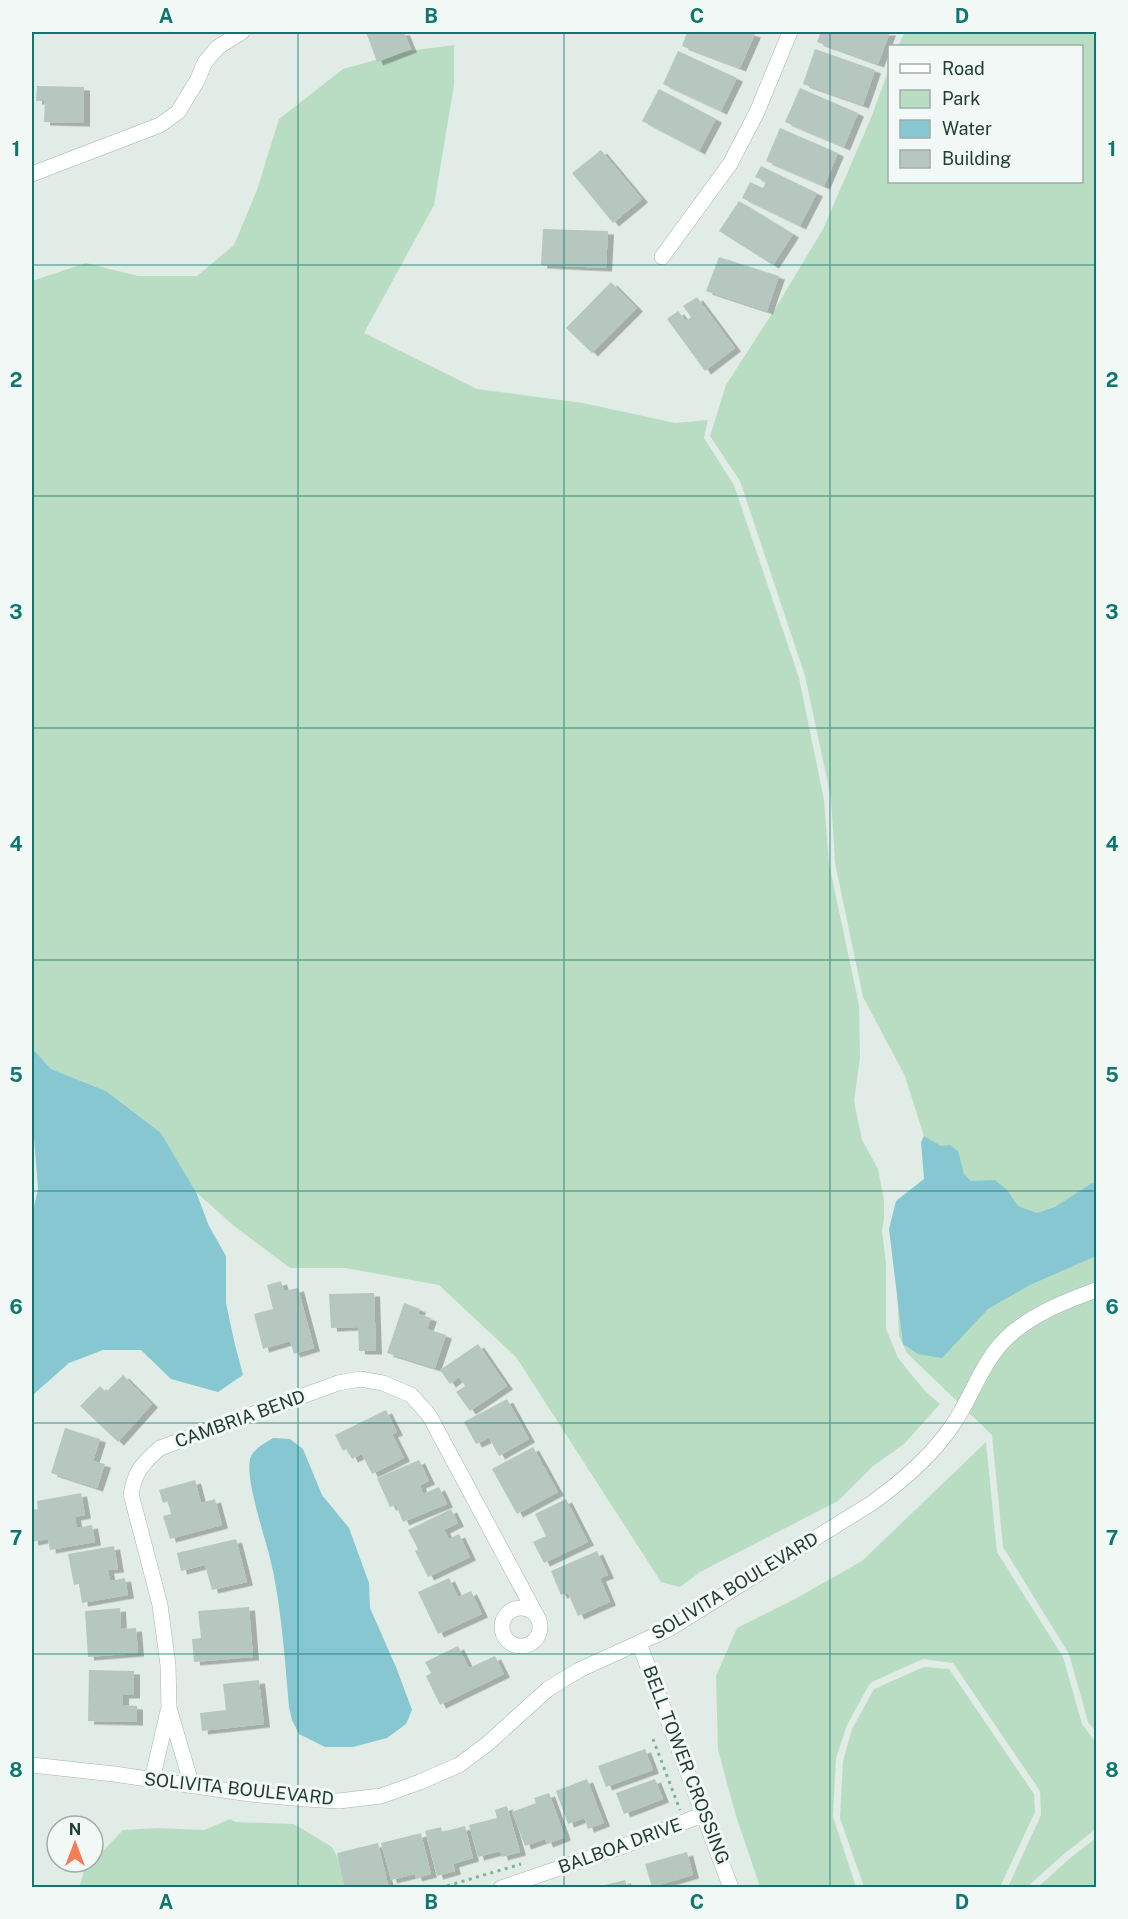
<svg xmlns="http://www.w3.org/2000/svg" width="1128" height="1919" viewBox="0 0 1128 1919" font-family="'Public Sans',sans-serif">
	<defs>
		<filter id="shadow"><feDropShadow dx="6" dy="3.5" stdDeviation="0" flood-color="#0004"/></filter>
	</defs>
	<rect width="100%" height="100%" fill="#e1ece7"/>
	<path fill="#b9ddc3" d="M905,32H1096V1732L1088,1722L1069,1654L1003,1547L992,1435L907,1353L899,1336L895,1240L938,1181L905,1076L863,997L835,863L831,798L805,676L740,481L710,436L726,385L775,309L823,229L871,118L889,69L890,182H1082V46H898Z
		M454,45V85L434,205L364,333L477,389L583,403L675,423L708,420L704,438L734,485L799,678L824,800L829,864L859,1005L860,1058L854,1101L862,1140L878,1169L884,1200V1219L882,1230L886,1263V1329L898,1358L925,1391L940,1404L904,1444L873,1466L838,1501L700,1572L680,1587L661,1582L516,1357L439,1285L345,1268H290L234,1226L196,1192L161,1133L106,1091L51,1069L32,1048V281L86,263L138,276H197L234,245L257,190L279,119L343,69L408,51Z
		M986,1442L997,1552L1063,1657L1082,1724L1096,1743V1829L1065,1853L1027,1887H1008L1041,1815L1040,1791L953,1663L923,1659L872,1682L869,1685L847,1725L836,1758L833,1817L856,1887H760L736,1816L718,1750L716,1676L737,1628L795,1599L862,1561Z
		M924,1667L949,1669L1034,1794L1035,1812L1000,1887H864L840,1818L843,1761L852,1729L874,1689Z
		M230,1819L236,1822L294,1824L332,1847L353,1887L79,1888L84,1871L123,1830L158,1828L204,1830Z
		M1096,1838V1887H1038L1069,1859Z"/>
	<path fill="#87c7d2" d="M32,1048L51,1069L106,1091L161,1133L196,1192L209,1226L226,1256V1303L235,1345L243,1375L218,1392L171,1379L141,1350H103L69,1363L35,1393L32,1398V1216L38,1189L34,1138L32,1135Z
		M924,1136L941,1146L950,1145L958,1151L964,1174L971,1181L995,1180L1007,1190L1018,1206L1037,1213L1055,1207L1092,1183L1096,1184V1256L1030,1285L988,1309L942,1358L918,1354L903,1344L889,1229L896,1201L924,1179L921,1142Z
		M273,1438L290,1439L303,1449L322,1495L349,1528L369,1583L370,1608L396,1667L412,1710L406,1724L387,1738L353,1747H325L299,1734L292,1720L289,1707C285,1661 282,1616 273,1571C268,1544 245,1483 250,1459C253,1449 265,1443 273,1438Z"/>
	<path fill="#b6c7c0" filter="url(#shadow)" d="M366,32H404L411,49L377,62Z
		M687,32H748L755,34L740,68L682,46Z
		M821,32H890L878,64L817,42Z
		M815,49L875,70L863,105L803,84Z
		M678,51L737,78L721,111L663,84Z
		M37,86L84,87V123L44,122L45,101H36Z
		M800,88L858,113L844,147L785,122Z
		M659,89L716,119L699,151L642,121Z
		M780,128L838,153L824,186L766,161Z
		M601,150L642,199L613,223L572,173Z
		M761,166L817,193L800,226L742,198L750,182L763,188L766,182L755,177Z
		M739,201L793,234L773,265L719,231Z
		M543,229L608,231L606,268L541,265Z
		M719,257L779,276L767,311L706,291Z
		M611,282L637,308L592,353L566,328Z
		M697,297L735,348L705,371L667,319L678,311L686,321L691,317L683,306Z
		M281,1281L284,1291L298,1288L314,1348L294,1354L290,1341L263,1349L254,1314L273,1309L267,1285Z
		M374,1293L376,1351H359L358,1327L331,1328L329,1294Z
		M404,1303L420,1309L418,1314L431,1318L427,1329L446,1335L435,1368L387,1353Z
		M478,1344L507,1386L470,1411L456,1392L465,1386L459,1377L450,1384L440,1370Z
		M123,1375L152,1404L118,1442L80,1406L100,1386L106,1392Z
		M507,1399L529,1439L499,1456L489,1438L476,1444L464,1422Z
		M386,1410L397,1432L392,1434L404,1458L372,1474L362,1454L352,1459L347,1449L343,1451L335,1435Z
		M65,1428L100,1439L93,1461L105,1464L97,1488L51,1473Z
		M533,1447L558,1492L517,1514L492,1469Z
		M419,1460L429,1481L420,1485L423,1494L439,1487L447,1504L403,1522L396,1505L390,1507L377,1478Z
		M195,1480L201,1503L215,1499L222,1525L170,1539L163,1516L171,1514L168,1501L163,1503L159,1490Z
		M81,1493L85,1515L75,1517L77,1528L92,1525L95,1542L50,1550L48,1539L32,1542V1510L38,1509L37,1501Z
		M566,1499L588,1542L544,1563L533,1542L546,1536L535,1514Z
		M451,1509L458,1523L444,1530L449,1539L459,1534L470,1557L428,1577L415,1551L418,1549L408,1530Z
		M236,1539L247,1582L212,1590L205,1565L181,1571L177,1553Z
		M114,1546L118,1569L108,1570L110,1581L125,1578L128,1595L82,1603L79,1584L74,1585L68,1554Z
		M597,1551L608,1575L600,1578L610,1602L578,1616L568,1593L561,1595L551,1571Z
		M449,1578L458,1597L471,1591L482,1614L438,1634L418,1592Z
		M249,1607L253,1657L194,1662L192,1639L201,1638L198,1611Z
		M120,1608L121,1629L136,1628L138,1653L88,1657L85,1611Z
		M458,1646L469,1668L495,1656L504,1674L440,1705L426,1676L431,1673L425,1662Z
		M89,1670L134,1671V1695H123V1705L137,1706V1722L88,1721Z
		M259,1680L264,1724L202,1731L200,1713L226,1710L223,1684Z
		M645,1749L653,1770L606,1787L598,1766Z
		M587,1779L604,1823L588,1829L584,1818L568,1824L556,1791Z
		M655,1779L663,1799L624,1814L616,1793Z
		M549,1793L565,1837L547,1844L545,1839L525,1846L512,1812L536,1803L534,1798Z
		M507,1806L520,1852L502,1857L500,1851L478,1857L469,1825L497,1818L495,1810Z
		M465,1826L473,1858L453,1864L455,1871L437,1876L425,1831L441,1827L442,1832Z
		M421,1833L431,1874L416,1878L415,1874L391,1880L381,1843Z
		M378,1843L389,1888H345L337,1853Z
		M687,1852L693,1875L652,1887L645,1864Z
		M625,1880L627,1888H598L597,1887Z"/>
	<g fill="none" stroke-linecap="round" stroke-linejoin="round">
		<g stroke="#a4b4ae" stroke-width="16">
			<path id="minor" d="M32,174L160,125L178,112L197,81L205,62L218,47L242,32
				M662,257L730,164L757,112L790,32
				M502 1627a19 19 0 1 1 38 0a19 19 0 1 1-38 0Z
				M639,1643L731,1888
				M32,1765L114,1774L250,1794L305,1799L339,1801L381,1796L420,1782L459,1765L486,1745L548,1689L579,1670L669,1629L872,1503C904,1480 933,1455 954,1423C974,1393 983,1358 1011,1334C1035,1313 1066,1301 1096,1290
				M152,1780L168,1711
				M192,1786L169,1708L168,1665L160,1605L131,1494C135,1471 143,1463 160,1448L338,1383L360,1379L383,1383L411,1395L429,1415L539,1620
				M501,1888L621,1847L704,1814"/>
		</g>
		<path stroke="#81b0a1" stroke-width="3" stroke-dasharray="3 4.5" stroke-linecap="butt" d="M653,1739L680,1810
			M440,1888L521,1864"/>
		<use href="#minor" stroke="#fff" stroke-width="15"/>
	</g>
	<path fill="none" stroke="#0f766e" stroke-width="1.5" stroke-opacity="0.55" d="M298,32V1888M564,32V1888M830,32V1888M32,265H1096M32,496H1096M32,728H1096M32,960H1096M32,1191H1096M32,1423H1096M32,1654H1096"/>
	<g text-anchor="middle" stroke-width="6" stroke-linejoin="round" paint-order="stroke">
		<g font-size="18" fill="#213d35" stroke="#f1f8f5">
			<text transform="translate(240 1419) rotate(-20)" y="6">CAMBRIA BEND</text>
			<text transform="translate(735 1586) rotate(-31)" y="6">SOLIVITA BOULEVARD</text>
			<text transform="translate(686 1765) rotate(69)" y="6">BELL TOWER CROSSING</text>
			<text transform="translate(239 1789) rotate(6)" y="6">SOLIVITA BOULEVARD</text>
			<text transform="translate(620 1846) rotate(-20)" y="6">BALBOA DRIVE</text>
		</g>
	</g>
	<rect width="1128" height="1919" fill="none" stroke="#f1f8f5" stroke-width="66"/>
	<rect x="888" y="45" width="195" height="138" fill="#f1f8f5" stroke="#9eada8" stroke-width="1.5"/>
	<rect x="900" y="64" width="30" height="9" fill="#ffffff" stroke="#9eada8" stroke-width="1.5"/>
	<text x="942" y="75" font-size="18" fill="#213d35">Road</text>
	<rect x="900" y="90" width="30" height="18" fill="#b9ddc3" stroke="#9eada8" stroke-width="1.5"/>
	<text x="942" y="105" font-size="18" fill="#213d35">Park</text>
	<rect x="900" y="120" width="30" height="18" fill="#87c7d2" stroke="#9eada8" stroke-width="1.5"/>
	<text x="942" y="135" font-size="18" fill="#213d35">Water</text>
	<rect x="900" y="150" width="30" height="18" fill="#b6c7c0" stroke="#9eada8" stroke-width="1.5"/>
	<text x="942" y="165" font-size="18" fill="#213d35">Building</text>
	<g transform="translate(75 1844)"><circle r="28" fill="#f1f8f5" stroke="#9eada8" stroke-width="1.5"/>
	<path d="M0-4.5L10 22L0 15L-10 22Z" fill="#f47c56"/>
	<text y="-9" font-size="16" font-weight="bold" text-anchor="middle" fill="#213d35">N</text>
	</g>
	<rect x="33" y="33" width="1062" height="1853" fill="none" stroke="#0f766e" stroke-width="2"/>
	<g font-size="20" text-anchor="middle" font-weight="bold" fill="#0f766e">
		<text x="166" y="23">A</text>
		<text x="431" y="23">B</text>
		<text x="697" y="23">C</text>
		<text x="962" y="23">D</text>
		<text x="16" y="156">1</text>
		<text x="1112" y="156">1</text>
		<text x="16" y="387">2</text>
		<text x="1112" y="387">2</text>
		<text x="16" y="619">3</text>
		<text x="1112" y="619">3</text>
		<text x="16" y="851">4</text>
		<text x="1112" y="851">4</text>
		<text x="16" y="1082">5</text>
		<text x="1112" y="1082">5</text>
		<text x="16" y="1314">6</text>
		<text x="1112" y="1314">6</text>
		<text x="16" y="1545">7</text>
		<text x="1112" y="1545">7</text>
		<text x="16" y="1777">8</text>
		<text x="1112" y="1777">8</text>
		<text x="166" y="1909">A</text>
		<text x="431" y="1909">B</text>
		<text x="697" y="1909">C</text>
		<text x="962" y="1909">D</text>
	</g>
</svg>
